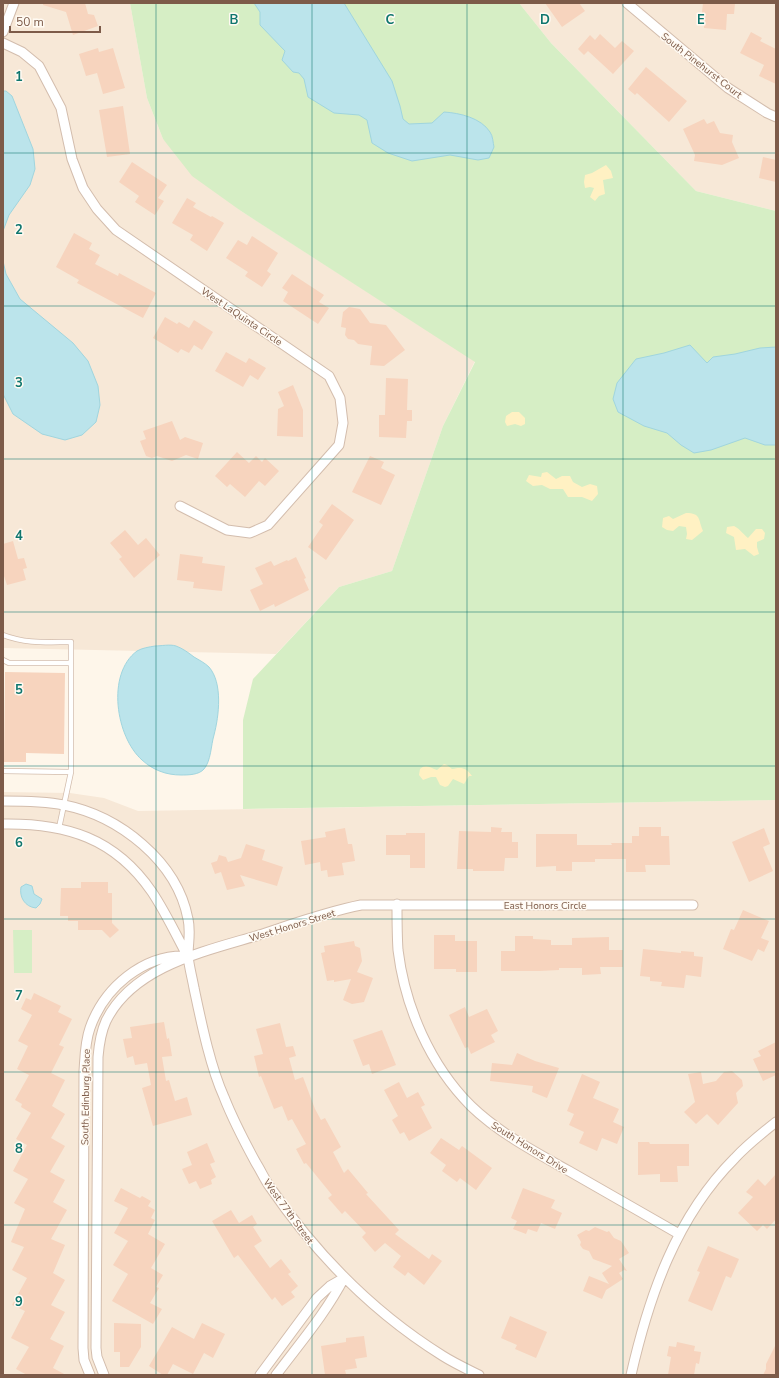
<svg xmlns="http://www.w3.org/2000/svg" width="779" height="1378" viewBox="0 0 779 1378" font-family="'Nunito Sans',sans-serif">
	<rect width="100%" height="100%" fill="#fef6ea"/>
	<path fill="#f7e8d7" d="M3,3H130L147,98L163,139L241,211L475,361L443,426L392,571L339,587L276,654L3,648Z
		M519,3H776V211L696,191L551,43Z
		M3,792L70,793L104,798L138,811L776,800V1375H3Z"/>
	<path fill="#d6eec5" d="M130,3H519L551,43L696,191L776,211V800L243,809V720L253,679L339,587L392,571L443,426L475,362L241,211L192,176L163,139L147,98Z
		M13,930H32V973H14Z"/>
	<path fill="#fff1c3" d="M606,165L611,171L613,178L603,180L605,194L599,196L595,201L590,197L594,188L590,187L585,188L584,182L585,175L592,173Z
		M512,412H519L525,418V424L521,426L515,424L507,426L505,422L506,416Z
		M547,472L556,479L562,476H570L573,482L582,487L590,484L597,486L598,494L592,501L582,497H568L563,489H550L542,485L533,486L526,481L529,475L541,477L542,473Z
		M686,513C701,513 698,519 703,531L692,540L686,539L687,534L686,527L679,526L673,531L667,530L662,527L663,518L669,516L673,519Z
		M734,526C740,529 743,534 748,538L756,529H762L765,533L764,539L757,542V547L759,554L754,556L745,549L736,550L734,537L726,533L727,527Z
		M444,764L447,765L452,769C461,767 466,767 472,776H469L464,784L453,779L448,786L445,787L440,785L436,777H431L423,780L419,775L420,769C427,763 431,769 437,770Z"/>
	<path fill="#bbe4eb" stroke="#a0d5de" d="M254,3H344L392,81L400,106L403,119L409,124L432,123L444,112C460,113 481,118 490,132C493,136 493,143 494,147L489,158L478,160L450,155L412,161L388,153L372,143L367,120L359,115L334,113L308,97L304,79L299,73L293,72L282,60L285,51L260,25V12Z
		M3,91H6L12,96L33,149L35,169L30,185L9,215L3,231Z
		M3,261L6,274L20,299L73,343L88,361L98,386L100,405L96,422L82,435L65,440L42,434L13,414L3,394Z
		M690,345L707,363L713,357L735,354L760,348L776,347V445H765L745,438L711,450L694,453L681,445L667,433L644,426L618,412L613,399L617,383L636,359L664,353Z
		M155,646C161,646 170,644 176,646C182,648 189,653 194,657C199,660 205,663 209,667C223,683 219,716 214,735C211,745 211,761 204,769C199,775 188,775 181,775C166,775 153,770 142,760C116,737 106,674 137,651C142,648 149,647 155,646Z
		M26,884L32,886L34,894L42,899L40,904L36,908C25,907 19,897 21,887Z"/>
	<path fill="#f7d4be" d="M43,3H85L88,14L94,15L98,26L73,35L66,12L43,5Z
		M545,3H579L585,11L562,27Z
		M703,3H735L734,14H727L726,30L704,28V22L701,21Z
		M751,32L762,38L760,41L776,49V84L759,76L764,65L740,53Z
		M600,34L615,48L622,41L634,51L613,74L588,51L584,55L578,49L590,35L595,40Z
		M98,48L99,52L113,48L125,88L103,94L97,73L86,76L79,54Z
		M646,67L687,101L669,122L637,93L635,95L628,89Z
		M123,106L130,154L107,157L99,110Z
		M704,119L707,124L714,121L720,133L733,135L732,142L739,158L722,165L694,161L695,155L683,129Z
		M763,157L776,160V182L759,178Z
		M132,162L167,185L158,198L164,201L155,215L135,202L139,196L119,182Z
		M187,198L196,203L193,207L211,217L212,216L224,223L207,251L190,240L193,235L172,223Z
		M74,233L92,243L89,249L100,255L95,264L118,276L119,273L156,293L143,318L77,283L79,280L56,267Z
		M252,236L278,253L267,271L271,274L262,287L245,276L248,272L226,258L238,240L247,245Z
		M292,274L324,295L319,302L329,308L318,324L283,301L288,292L282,288Z
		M349,307L360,309L370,323L386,325L405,350L384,366L370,365L372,346L358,344L354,340L348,339L345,335L346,328L341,327L343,312Z
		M165,317L177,324L179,322L189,328L194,320L213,332L202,350L194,345L189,353L181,349L178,353L153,338Z
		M226,352L246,363L249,358L266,368L258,380L250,375L243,387L215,371Z
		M386,378L408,379L407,410H412V421H407L406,438L379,437V415H385Z
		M293,385L303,410V437L277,436L278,409L284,406L278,392Z
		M172,421L180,440L185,437L203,443L198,459L186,455L172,461L157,456L152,458L146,456L140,441L146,439L143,431Z
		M237,452L249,463L256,456L262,462L265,458L279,471L265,486L259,481L245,497L230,484L227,487L215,476Z
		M370,456L384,462L381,468L395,475L381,505L352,492Z
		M332,504L354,520L326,560L308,547L323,525L319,522Z
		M125,530L138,545L146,538L160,555L134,578L119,559L122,557L110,543Z
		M13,541L18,559L24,558L27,568L23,569L26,580L7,585L3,573V544Z
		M180,554L203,557L202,563L225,566L222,591L193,588L194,582L177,580Z
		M296,557L306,578L304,579L309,590L275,607L274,604L260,611L250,590L263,584L255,568L271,561L274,566L287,560L288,561Z
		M5,672L65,673L64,754L26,753V762H4Z
		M491,827L502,828L501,832H512V842H518V858H505L504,871H473V869H457L459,831L491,832Z
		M639,827H661V836H669L670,865H645L646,872H626V859H595V862H572V871H556V866L536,867V834H577V845H612L611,843H632V836H639Z
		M345,828L348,844H352L355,861L342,863L344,875L328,877L327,870L321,871L320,862L305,865L301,841L326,837L325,832Z
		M764,828L770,844L763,847L773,871L749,882L732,842Z
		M406,833H425V868H410V855H386V835H406Z
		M246,844L265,850L262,860L283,867L277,886L240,875L245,886L227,890L221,872L215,874L211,863L217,861L219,855L226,857L228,862L241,858Z
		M81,882H108V893H112V923L119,930L110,938L102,930H78V921H68V916H60L61,888H81Z
		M743,910L769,921L761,938L769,941L764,952L758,949L752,961L723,949L731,929L734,930Z
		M434,935H455V941H477V972H456V969H434Z
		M515,936H533V939L551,940V945H572V938L609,937V950H623V967H600L601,974L582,975V968H559V970L540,971H501V951H515Z
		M354,941L355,946L360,948L362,961L357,972L373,978L364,1002L352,1004L343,1000L351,979L334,982V980L327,981L321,953L325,952L324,946Z
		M643,949L681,953V951L694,952V956L703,957L701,977L686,975L684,988L661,986L662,982L650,981V977L640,976Z
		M34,993L61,1006L58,1012L72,1019L59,1045L64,1047L51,1073L65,1080L52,1106L65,1114L51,1138L65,1146L50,1172L65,1180L53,1202L67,1210L51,1239L65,1245L53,1273L65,1280L51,1305L65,1312L50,1339L64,1346L53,1368L66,1375H27L16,1369L29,1347L11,1338L25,1311L12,1305L27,1278L12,1270L24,1247L11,1242L25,1209L14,1203L28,1179L13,1171L27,1145L16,1139L31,1113L21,1107L22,1104L15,1100L29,1075L17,1069L28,1046L18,1041L32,1015L21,1009L26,998L31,1000Z
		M465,1007L469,1017L487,1009L498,1031L491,1035L495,1042L471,1054L468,1047L465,1048L449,1015Z
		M164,1022L167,1039L169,1038L172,1056L162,1057L166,1081L169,1080L175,1101L187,1097L192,1115L153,1126L142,1088L151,1085L147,1063L135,1065L133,1056L127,1058L123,1039L132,1038L130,1027Z
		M280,1023L286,1047L293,1046L296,1056L289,1058L295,1080L303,1077L315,1109L321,1120L325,1118L341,1147L333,1152L344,1173L348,1169L368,1193L366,1194L399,1230L395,1234L429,1259L432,1254L442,1261L424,1285L408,1272L405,1276L393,1267L401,1256L385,1243L375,1252L362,1237L366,1233L345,1211L342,1214L328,1198L332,1195L306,1163L304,1164L296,1149L306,1144L292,1119L288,1121L282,1106L274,1109L261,1076L259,1077L254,1056L263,1054L256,1029Z
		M382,1030L396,1065L372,1074L369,1064L363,1066L353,1040Z
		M776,1042V1075L763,1081L753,1059L761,1056L758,1051Z
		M517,1053L535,1061L559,1068L547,1098L532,1092L533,1086L490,1081L492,1063L512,1065Z
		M732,1071L742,1080L743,1086L736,1093L738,1103L718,1125L707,1114L696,1124L684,1112L695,1102L688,1074L701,1072L703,1084L716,1081L724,1072Z
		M582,1074L600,1082L593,1098L619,1109L613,1122L624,1127L617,1144L602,1138L597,1151L579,1143L584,1132L569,1125L574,1114L567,1111Z
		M399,1082L407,1098L418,1092L425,1105L421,1107L432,1128L409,1141L404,1132L400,1134L392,1120L398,1116L384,1090Z
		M441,1138L459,1150L462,1146L492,1168L476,1190L460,1178L457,1182L442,1171L446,1165L430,1153Z
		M638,1142H649L650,1144H689V1166H677L678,1182H660V1174L638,1175Z
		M207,1143L215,1162L210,1164L216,1177L211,1180L212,1184L200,1189L196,1181L189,1184L182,1169L192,1165L187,1152Z
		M776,1174V1219L767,1229L763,1225L757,1231L738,1213L753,1197L746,1192L758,1179L765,1186Z
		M121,1188L140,1198L142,1196L151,1201L148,1206L155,1210L151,1218L155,1220L148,1234L165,1244L151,1268L163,1275L156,1287L159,1288L150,1303L162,1309L153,1324L112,1301L128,1274L113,1265L128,1241L114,1233L128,1208L114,1201Z
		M523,1188L555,1200L551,1208L562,1213L555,1229L541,1223L537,1232L528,1229L526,1234L513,1229L517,1221L511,1218Z
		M231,1210L239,1223L252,1215L257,1224L253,1227L262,1241L254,1246L270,1268L281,1259L291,1272L288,1274L298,1286L291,1292L295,1297L282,1306L275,1297L272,1300L238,1255L234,1258L212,1221Z
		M595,1227L607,1232L609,1231L614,1238L621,1241L629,1253L619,1259L627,1271L624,1270L619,1273L623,1279L606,1290L602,1299L583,1291L589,1276L609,1284L602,1273L612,1266L593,1259L589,1251L583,1249L580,1245L581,1242L577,1235L586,1230L589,1231Z
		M708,1246L739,1259L731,1278L726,1276L712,1311L688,1301L700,1272L697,1271Z
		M510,1316L547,1332L536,1358L515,1349L517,1345L501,1338Z
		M114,1323L141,1324V1347L129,1367H120V1352H114Z
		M202,1323L225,1334L213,1358L204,1353L193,1374L173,1364L167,1375H163L149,1366L172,1327L194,1339Z
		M364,1336L367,1357L355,1359L357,1368L345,1370L346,1374L325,1375L321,1346L346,1342V1338Z
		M677,1342L695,1346L694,1351L701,1352L699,1364L696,1363L694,1375H668L671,1357L667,1356L669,1346L676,1347Z
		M776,1344V1375H763L766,1369V1364Z"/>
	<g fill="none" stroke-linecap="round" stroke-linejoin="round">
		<g stroke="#d3bdad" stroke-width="6">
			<path id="lane" d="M3,635C26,644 47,642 71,642V772L59,828
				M3,660L9,663H71
				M3,771L71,772"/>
		</g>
		<g stroke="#d3bdad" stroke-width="11">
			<path id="street" d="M627,3L728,88L767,113L776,117
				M3,32L14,3
				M3,43L22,52L39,66L61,108L72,159L83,188L97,209L116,230L329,376L340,398L343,423L339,445L268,525L250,533L227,530L180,506
				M3,801C23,801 44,801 64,805C119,816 177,861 188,919C191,932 188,943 188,956C189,966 192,977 194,988C201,1021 210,1066 224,1097C233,1120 244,1141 256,1163C261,1171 265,1180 270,1187C316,1254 374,1313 443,1356C454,1363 467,1369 479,1375
				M3,824C66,823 115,838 152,892C166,913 176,935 188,957
				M397,904C397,920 397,935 398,950C405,1007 430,1065 471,1106C499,1133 535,1152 569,1171C606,1192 643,1213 679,1234
				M90,1375L84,1360L83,1348L84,1071C85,1057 85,1042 90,1028C104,988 143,954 187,956
				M104,1375L97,1357L96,1348L98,1057C99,1045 101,1032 106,1021C133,966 206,951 259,935C293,924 326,912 361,905H693
				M260,1375L317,1298L330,1286L344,1278
				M276,1375C300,1343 326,1313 344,1278
				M631,1375C649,1296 676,1217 735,1158C747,1145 762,1133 776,1122"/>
		</g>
		<use href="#lane" stroke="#fff" stroke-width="4.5"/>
		<use href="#street" stroke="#fff" stroke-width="9"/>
	</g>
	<path fill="none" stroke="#0f766e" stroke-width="1" stroke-opacity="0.55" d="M156,3V1375M312,3V1375M467,3V1375M623,3V1375M3,153H776M3,306H776M3,459H776M3,612H776M3,766H776M3,919H776M3,1072H776M3,1225H776"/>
	<g text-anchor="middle" stroke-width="3" stroke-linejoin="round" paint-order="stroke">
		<g font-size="10" fill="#7d5b49" stroke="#fffaf2">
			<text transform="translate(702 65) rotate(38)" y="4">South Pinehurst Court</text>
			<text transform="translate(242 316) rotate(34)" y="4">West LaQuinta Circle</text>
			<text x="545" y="909">East Honors Circle</text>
			<text transform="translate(292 925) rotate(-17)" y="4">West Honors Street</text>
			<text transform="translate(85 1097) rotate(-89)" y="4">South Edinburg Place</text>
			<text transform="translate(530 1147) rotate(32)" y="4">South Honors Drive</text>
			<text transform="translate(289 1211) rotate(54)" y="4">West 77th Street</text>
		</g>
	</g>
	<g font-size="13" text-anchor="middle" font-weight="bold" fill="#0f766e" stroke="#fffaf2" stroke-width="3" stroke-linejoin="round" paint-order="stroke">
		<text x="234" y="24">B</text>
		<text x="390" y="24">C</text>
		<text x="545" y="24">D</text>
		<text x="701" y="24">E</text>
		<text x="19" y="81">1</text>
		<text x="19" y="234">2</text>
		<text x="19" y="387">3</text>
		<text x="19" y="540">4</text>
		<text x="19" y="694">5</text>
		<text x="19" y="847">6</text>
		<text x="19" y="1000">7</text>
		<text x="19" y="1153">8</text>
		<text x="19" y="1306">9</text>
	</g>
	<rect width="779" height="1378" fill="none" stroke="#7d5b49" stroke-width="8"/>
	<path d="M10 26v6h90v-6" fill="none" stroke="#7d5b49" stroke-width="2"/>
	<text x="16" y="26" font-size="12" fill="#7d5b49" stroke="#fffaf2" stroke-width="3" paint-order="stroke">50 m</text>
</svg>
